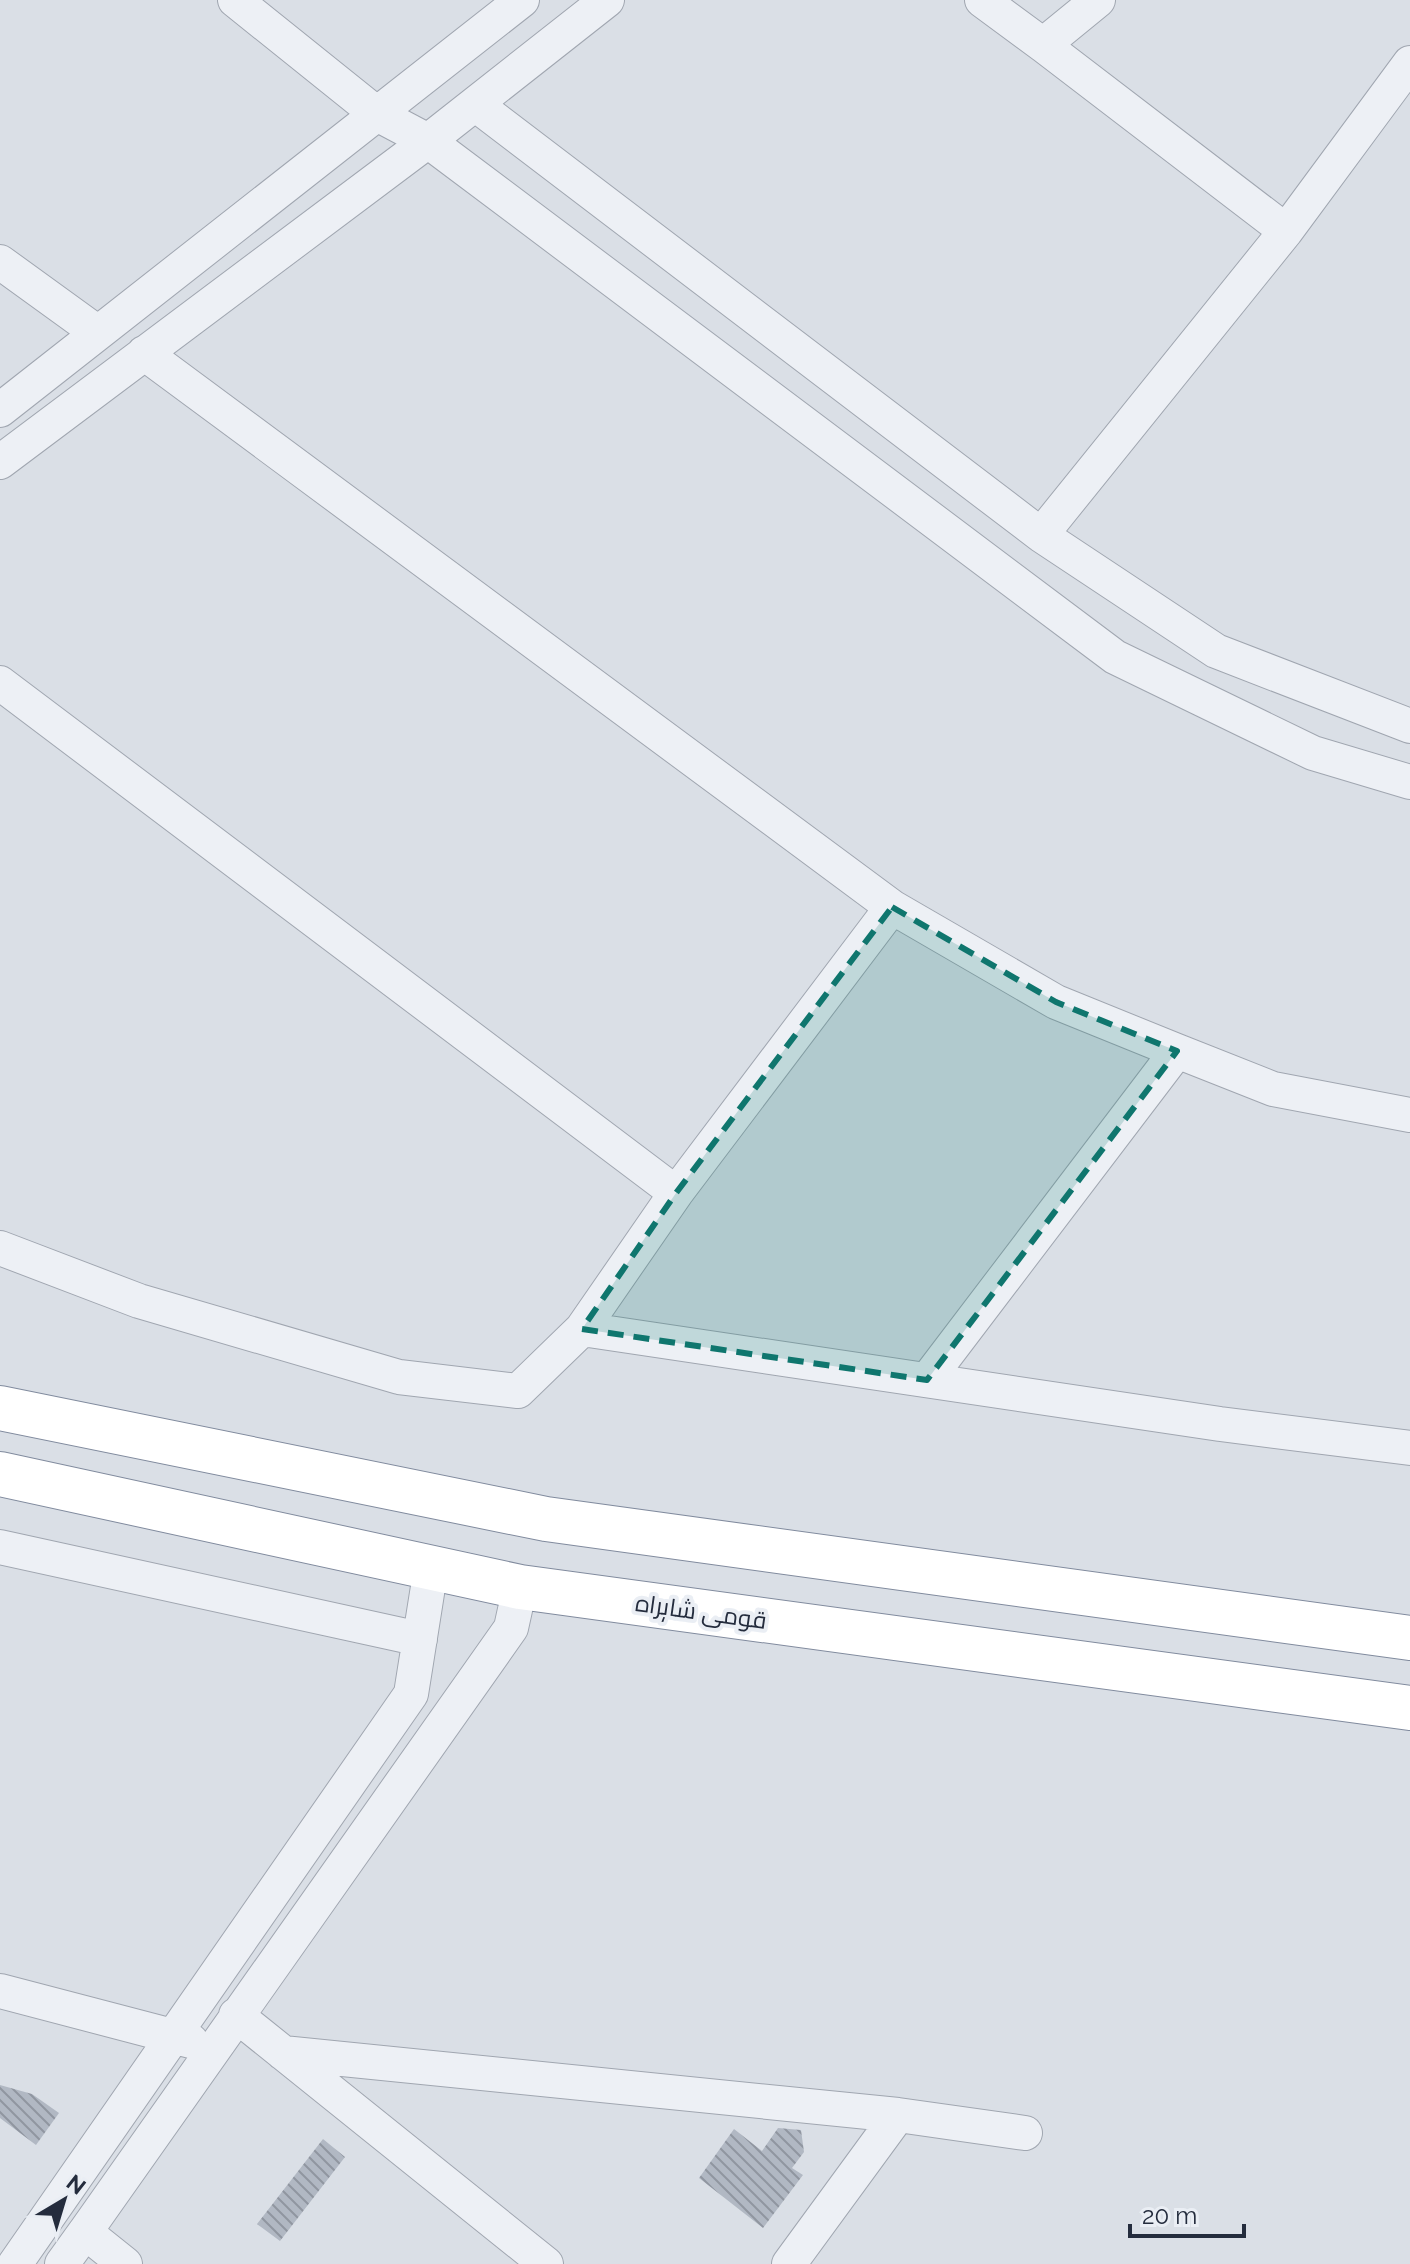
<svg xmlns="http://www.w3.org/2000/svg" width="1410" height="2264" viewBox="0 0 1410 2264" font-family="Raleway,Cairo,sans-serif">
	<defs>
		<pattern id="building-back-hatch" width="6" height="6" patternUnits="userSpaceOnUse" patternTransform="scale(2)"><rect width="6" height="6" fill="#b1b8c3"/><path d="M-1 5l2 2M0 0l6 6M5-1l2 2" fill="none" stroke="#9096a0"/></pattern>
	</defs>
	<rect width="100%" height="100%" fill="#dadfe6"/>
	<path fill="url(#building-back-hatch)" d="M0,2085L32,2094L59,2113L36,2145L0,2118Z
		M778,2128L801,2130L804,2152L792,2168L803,2175L763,2228L699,2178L734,2129L762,2151Z
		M323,2139L345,2157L280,2241L257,2224Z"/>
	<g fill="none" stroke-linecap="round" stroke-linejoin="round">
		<g stroke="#a0a6b0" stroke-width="36">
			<path id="street" d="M235,0L377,114L428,141L1115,657L1313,753L1410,782
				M982,0L1043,45L1098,0
				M1043,45L1286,231
				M475,104L1041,535L1216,651L1410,726
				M0,262L98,333
				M144,353L892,907L1056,1002L1177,1051L1273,1089L1410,1115
				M0,410L522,0
				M0,462L428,141L607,0
				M1041,535L1286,231L1410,63
				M0,683L676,1193L582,1329L1220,1424L1410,1448
				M676,1193L892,907
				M0,1248L139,1301L399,1377L518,1391L582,1329
				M927,1380L1177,1051
				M0,1547L420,1639
				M0,1991L191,2041
				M236,2015L546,2264
				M283,2053L898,2115L1025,2133
				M15,2264L411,1694L431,1568
				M62,2264L85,2232
				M125,2264L85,2232L511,1628L520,1587
				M789,2264L898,2115"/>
		</g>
		<g stroke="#818b9e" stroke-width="46">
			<path id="highway" d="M0,1408L546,1519L1410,1638
				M0,1474L520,1587L1410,1708"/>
		</g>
		<use href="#street" stroke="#edf0f5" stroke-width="34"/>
		<use href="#highway" stroke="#fff" stroke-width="44"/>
	</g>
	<path fill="#0f766e" fill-opacity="0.2" stroke="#0f766e" stroke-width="6" stroke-dasharray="16 10" stroke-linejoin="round" d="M892,907L1056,1002L1177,1051L927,1380L582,1329L676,1193Z"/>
	<g text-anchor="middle" stroke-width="8" stroke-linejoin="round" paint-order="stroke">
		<g font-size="24" fill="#242c3d" stroke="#eaeef4">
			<text transform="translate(701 1612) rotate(8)" y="8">قومی شاہراہ</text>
		</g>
	</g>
	<g transform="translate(64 2200) rotate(38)" stroke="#eaeef4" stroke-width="6" paint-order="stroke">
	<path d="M0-6L14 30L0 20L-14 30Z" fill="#242c3d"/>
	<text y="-12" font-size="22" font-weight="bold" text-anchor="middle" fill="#242c3d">N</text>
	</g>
	<path d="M1130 2224v12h114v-12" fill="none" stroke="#242c3d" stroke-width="4"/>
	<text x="1142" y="2224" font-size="24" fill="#242c3d" stroke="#eaeef4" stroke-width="6" paint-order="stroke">20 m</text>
</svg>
